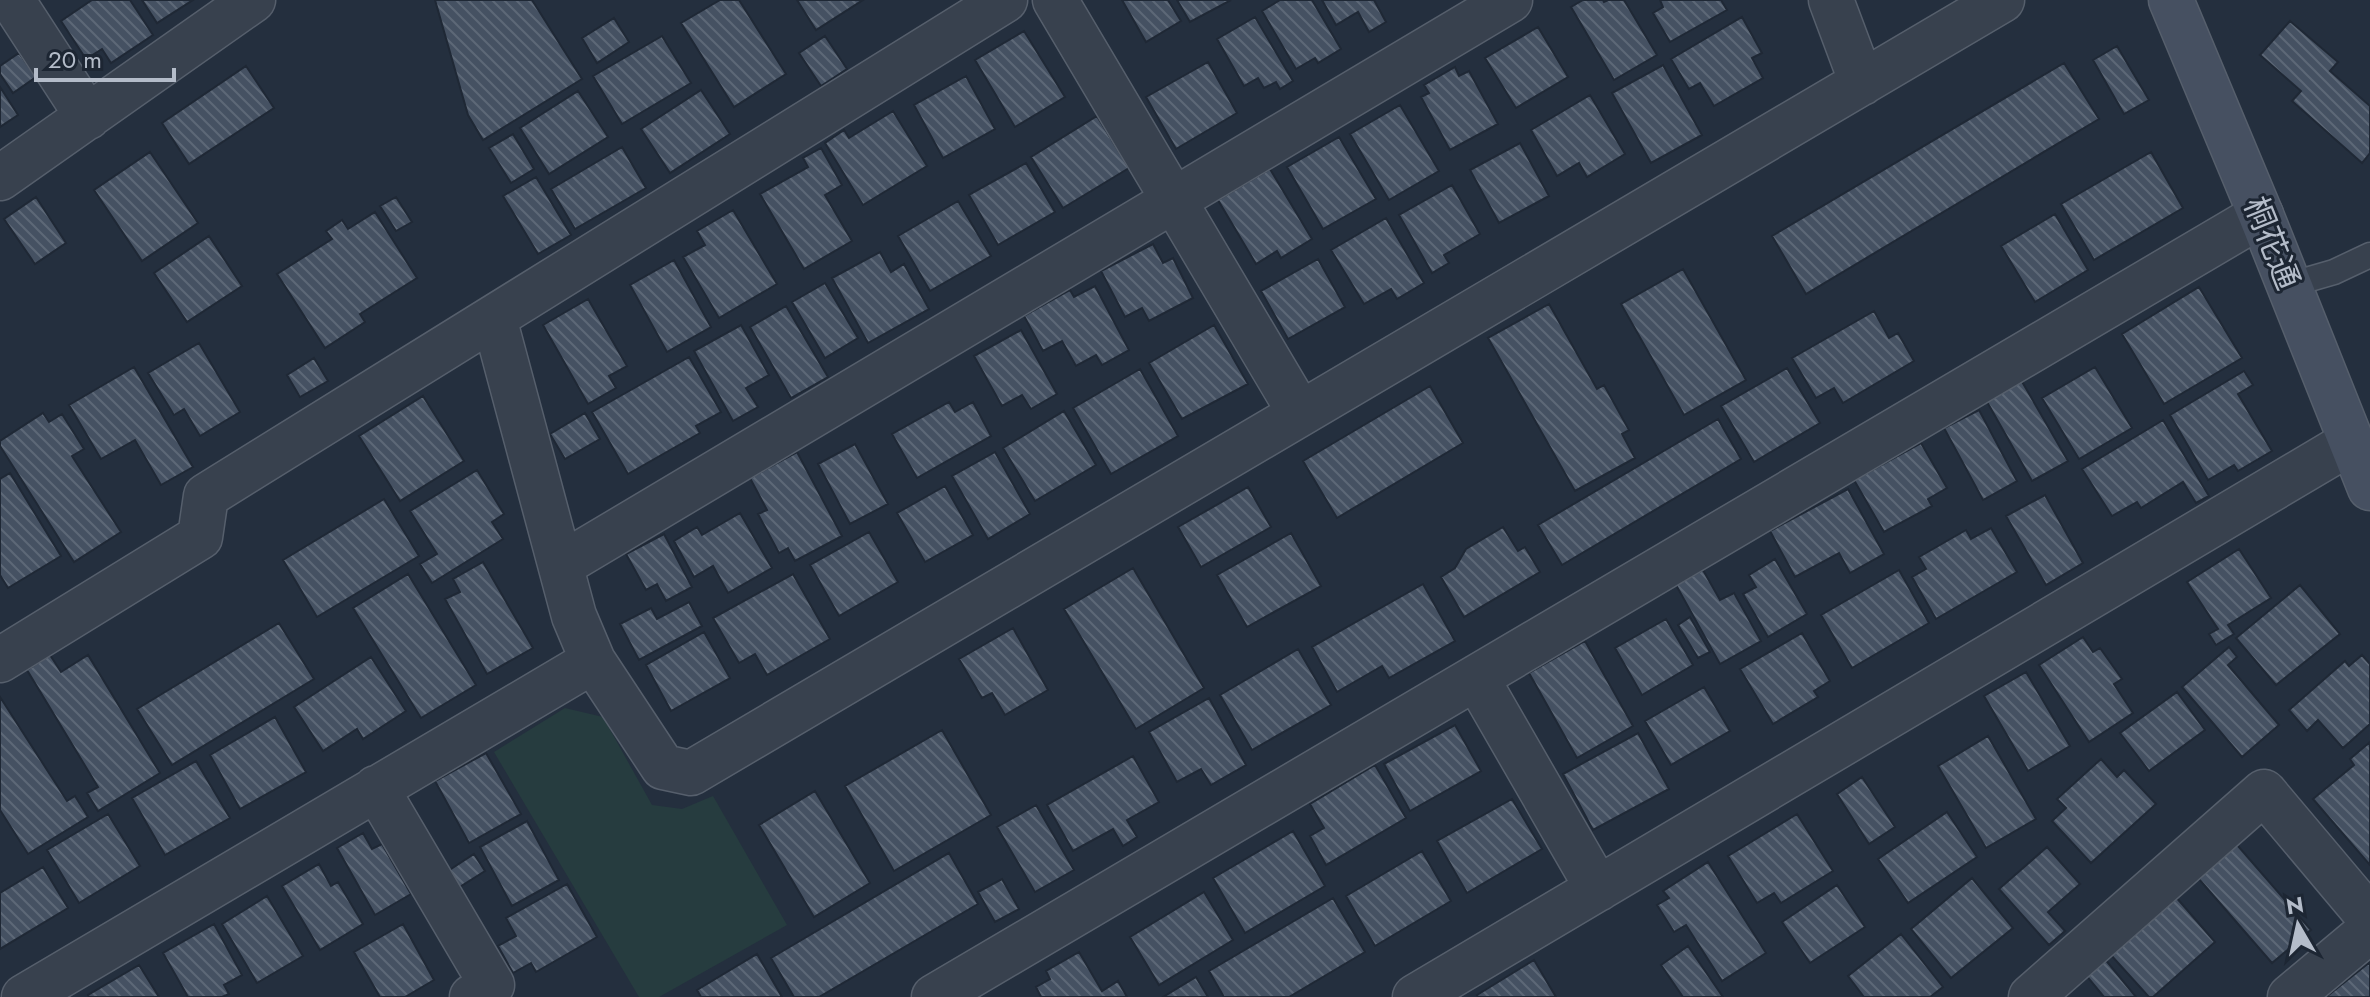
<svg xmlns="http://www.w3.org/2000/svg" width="2370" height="997" viewBox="0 0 2370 997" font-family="Jost,'Noto Sans JP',sans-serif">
	<defs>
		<pattern id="building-back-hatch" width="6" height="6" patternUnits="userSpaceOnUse" patternTransform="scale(2)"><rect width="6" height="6" fill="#455162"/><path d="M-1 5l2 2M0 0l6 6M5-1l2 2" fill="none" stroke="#5d6877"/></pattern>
	</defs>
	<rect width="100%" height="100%" fill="#242f3e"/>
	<path fill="#263c3f" d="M565,708L603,717L652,805L682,809L713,796L787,925L659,997H639L494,752Z"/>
	<path fill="url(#building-back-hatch)" stroke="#1f2835" stroke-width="2" d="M92,0H130L153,35L111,63L102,49L86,59L61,21Z
		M142,0H193L157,23Z
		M435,0H532L582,79L483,140L468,115Z
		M720,0H739L786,74L734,107L681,23Z
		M797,0H863L816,30Z
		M1122,0H1168L1181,21L1146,42Z
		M1177,0H1231L1190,22Z
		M1280,0H1312L1341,49L1318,63L1315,58L1296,69L1262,11Z
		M1322,0H1374L1386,22L1369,32L1358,12L1336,25Z
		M1583,0H1603L1604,2L1608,0H1624L1657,55L1614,80L1571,7Z
		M1660,0H1721L1727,10L1670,42L1653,13L1663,7Z
		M1255,17L1293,81L1280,89L1276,82L1264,88L1258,78L1244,86L1217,39Z
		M1742,17L1762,53L1752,58L1763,78L1714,106L1700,83L1689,89L1671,59Z
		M614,18L629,42L597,63L582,38Z
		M2290,21L2338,62L2330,71L2370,106V153L2362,163L2292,101L2301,91L2260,55Z
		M1538,27L1568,77L1516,108L1485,58Z
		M1024,31L1065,97L1015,127L975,60Z
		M662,36L691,83L622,124L593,76Z
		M825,36L847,69L821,86L799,53Z
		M2117,46L2149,100L2124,114L2093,60Z
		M19,53L36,77L13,93L0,74V66Z
		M1208,62L1237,113L1176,149L1146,97Z
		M2064,63L2099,119L1806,294L1772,236Z
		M1663,65L1702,135L1651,163L1612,93Z
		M246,66L274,108L189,164L162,123Z
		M1455,67L1459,76L1469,71L1498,124L1450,150L1421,97L1429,93L1424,85Z
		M966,76L995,129L943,158L914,105Z
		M0,87L18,115L0,127Z
		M701,90L730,134L670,173L641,129Z
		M578,91L608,137L549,174L520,128Z
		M1590,95L1625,154L1587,177L1579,163L1557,176L1531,130Z
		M1400,105L1439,171L1389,200L1350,134Z
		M893,111L927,166L863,205L825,143L844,130L849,138Z
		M1097,116L1129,168L1063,208L1031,157Z
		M513,134L534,169L511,183L489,148Z
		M1339,137L1376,199L1323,229L1287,167Z
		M1520,143L1549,196L1499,223L1470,170Z
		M622,147L646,188L575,229L551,189Z
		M821,148L842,185L825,195L852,241L804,269L760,194L808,167L803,158Z
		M150,152L198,223L142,261L94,190Z
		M2151,152L2183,208L2094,260L2061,204Z
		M1026,163L1055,212L998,245L969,195Z
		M1270,169L1312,239L1281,258L1277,251L1256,264L1218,200Z
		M536,177L571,235L538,254L503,196Z
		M1452,185L1480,234L1444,255L1449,263L1432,273L1399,215Z
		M36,197L66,243L35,264L4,219Z
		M396,197L412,222L396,231L380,206Z
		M958,201L991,256L930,291L898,236Z
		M733,210L777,284L719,318L683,257L705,245L697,231Z
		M375,212L417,278L360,314L365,322L325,348L277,274L332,239L326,231L342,220L348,229Z
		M2055,214L2088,270L2035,302L2001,246Z
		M1386,218L1424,283L1397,299L1391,289L1364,304L1331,250Z
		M209,236L242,286L187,322L154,273Z
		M1153,244L1163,263L1173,258L1193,298L1149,321L1142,308L1125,317L1101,271Z
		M880,252L891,272L904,264L929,309L868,343L832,278Z
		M1318,259L1345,307L1288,339L1261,291Z
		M674,260L711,327L667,352L630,285Z
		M1683,269L1746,380L1684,415L1621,304Z
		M825,283L858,338L825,358L792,302Z
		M1095,286L1129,350L1102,365L1096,355L1076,366L1062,341L1043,351L1024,316L1070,290L1074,297Z
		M2199,287L2242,358L2164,404L2122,334Z
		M588,299L627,366L609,376L616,388L588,404L543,325Z
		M1549,304L1597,389L1604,385L1629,430L1622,434L1635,458L1575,491L1488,338Z
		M786,306L828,377L791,398L750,327Z
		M1874,311L1889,338L1898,333L1914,361L1843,403L1834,388L1816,398L1792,358Z
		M741,325L769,375L746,388L758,407L733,421L694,351Z
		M1214,325L1248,384L1182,419L1149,363Z
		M1021,330L1057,394L1031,409L1022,395L1002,406L974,356Z
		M199,343L240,412L200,436L184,409L174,415L148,373Z
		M689,357L721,412L696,426L700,433L628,474L592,412Z
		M314,358L328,381L300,397L287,375Z
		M134,367L193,467L161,485L135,440L101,459L69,405Z
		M2095,367L2132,428L2079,459L2042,398Z
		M1787,368L1820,423L1754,462L1721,406Z
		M1140,369L1178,436L1111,474L1073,408Z
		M2244,371L2253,385L2238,394L2272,451L2238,471L2234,465L2208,480L2170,415Z
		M2017,373L2068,461L2032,481L1982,393Z
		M1430,386L1463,443L1337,518L1303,461Z
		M423,396L464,461L400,501L359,436Z
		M949,402L955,412L973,402L991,436L917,478L892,434Z
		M1979,410L2017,481L1983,500L1944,428Z
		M1064,411L1096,465L1035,501L1003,448Z
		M43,413L49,422L62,414L84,449L72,456L121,532L74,562L0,446V441Z
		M585,413L600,439L565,459L550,434Z
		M1718,419L1741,459L1562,565L1538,525Z
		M2163,420L2209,496L2196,503L2183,482L2141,508L2137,502L2112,516L2082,469Z
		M1921,443L1947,488L1928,499L1932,506L1884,532L1854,480Z
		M855,444L888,504L850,524L818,464Z
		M797,452L842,536L795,561L788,548L779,553L758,514L767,510L750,478Z
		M995,452L1030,514L988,539L952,476Z
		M477,470L504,514L492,522L503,539L432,583L420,564L437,554L410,511Z
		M10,473L61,556L8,588L0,575V479Z
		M945,486L973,535L925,562L897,513Z
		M1248,487L1271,527L1201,567L1178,527Z
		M1848,489L1884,554L1850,573L1839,553L1795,577L1770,531Z
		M2045,495L2083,563L2046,585L2006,516Z
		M384,499L419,556L317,617L283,560Z
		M740,513L772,568L728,593L713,566L694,577L674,541L697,527L702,535Z
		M1503,527L1518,551L1525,547L1540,572L1464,617L1441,577L1455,568L1466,549Z
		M1991,528L2017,572L1936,619L1912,577L1926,569L1919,557L1966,530L1971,539Z
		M869,532L898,582L839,616L810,565Z
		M1291,533L1321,586L1247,627L1217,575Z
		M664,534L692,587L666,601L657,584L646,590L626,554Z
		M2239,549L2271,598L2228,625L2234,634L2216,645L2209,634L2218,629L2187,582Z
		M1775,559L1807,614L1768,637L1743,594L1756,587L1749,575Z
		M483,562L533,648L487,674L445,599L460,592L453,579Z
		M1133,568L1204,688L1136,729L1064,609Z
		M1703,570L1720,600L1734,593L1761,641L1720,664L1676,585Z
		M1899,570L1929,623L1852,668L1821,615Z
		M408,574L476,685L421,718L353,608Z
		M793,574L830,639L767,675L755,654L739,663L713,618Z
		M1423,584L1455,641L1389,678L1382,666L1337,692L1312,647Z
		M2300,585L2340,634L2276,685L2236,638Z
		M689,602L702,626L639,660L620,624L651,608L657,619Z
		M1690,617L1710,652L1698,658L1678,625Z
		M1666,619L1693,665L1642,695L1615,648Z
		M279,623L314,679L172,765L137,709Z
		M1013,628L1048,690L1005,715L992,693L982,698L959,659Z
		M704,632L730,678L671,711L646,665Z
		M1802,633L1830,681L1814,691L1818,697L1773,724L1740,669Z
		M2083,637L2093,652L2100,648L2122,679L2114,684L2133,713L2089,742L2039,665Z
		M1585,641L1633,726L1577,758L1529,673Z
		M2229,647L2237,657L2228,665L2279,725L2242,757L2182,687Z
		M1298,649L1331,705L1252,750L1220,695Z
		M50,655L61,672L88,655L160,773L98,811L87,793L98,787L27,670Z
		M2362,655L2370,664V724L2343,748L2318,720L2307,731L2289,710L2345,661L2349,666Z
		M371,657L406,711L363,739L357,729L323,751L294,707Z
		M2026,672L2070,746L2028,771L1984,696Z
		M1704,687L1730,731L1671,765L1645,721Z
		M2177,692L2205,730L2149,771L2120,733Z
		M0,697L67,801L75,796L88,817L28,854L0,810Z
		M1209,698L1246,765L1211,785L1201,769L1177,782L1149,732Z
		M275,717L306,772L240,809L210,755Z
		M1455,725L1481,771L1410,811L1384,764Z
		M942,730L991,815L894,871L845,786Z
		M1638,733L1669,789L1593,830L1563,774Z
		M1988,736L2036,819L1986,848L1938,766Z
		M2370,742V865L2313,799L2354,765L2350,759Z
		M486,753L521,814L469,843L435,781Z
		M1133,756L1159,802L1127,820L1137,837L1123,846L1113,829L1073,851L1047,805Z
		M2101,759L2117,777L2124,770L2156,804L2091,863L2052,821L2066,808L2057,799Z
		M196,761L230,818L165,855L132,798Z
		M1375,765L1406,818L1326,865L1310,836L1324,828L1310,804Z
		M1862,777L1895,827L1869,844L1837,794Z
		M815,791L870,883L814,917L759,825Z
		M1512,799L1542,849L1467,893L1437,841Z
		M1036,805L1074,870L1035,892L997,827Z
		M1947,812L1977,857L1908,903L1878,859Z
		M108,814L140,866L79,903L47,850Z
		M1797,814L1833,871L1781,903L1774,893L1757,903L1728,856Z
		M527,821L559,880L512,906L480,847Z
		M1293,831L1325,886L1245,933L1213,878Z
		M363,833L372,849L382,844L411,894L375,915L337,848Z
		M2231,838L2311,930L2272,963L2192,871Z
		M2047,847L2080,884L2048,912L2065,931L2049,945L1999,889Z
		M1422,851L1451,901L1375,946L1346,896Z
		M949,853L978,904L819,997H794L771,958Z
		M474,854L485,871L458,888L448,871Z
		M1708,862L1766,953L1722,981L1686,925L1674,932L1657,905L1669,898L1663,891Z
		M319,864L331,886L338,882L363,924L320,950L282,886Z
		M43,867L68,908L0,949V893Z
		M1972,878L2013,928L1951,978L1911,929Z
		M1002,879L1019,909L995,922L978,892Z
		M567,884L597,937L536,972L531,963L513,973L498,946L516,936L506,918Z
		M1837,885L1865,927L1810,963L1782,922Z
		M1204,892L1233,940L1159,985L1130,937Z
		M267,896L303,956L257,983L222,924Z
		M2175,896L2215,942L2153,997H2149L2110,954Z
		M1333,898L1365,952L1289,997H1224L1209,971Z
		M214,924L242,975L224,985L229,994L222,997H188L163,953Z
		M403,924L434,980L405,997H380L354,952Z
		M1901,934L1943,987L1930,997H1864L1848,976Z
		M1688,946L1723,997H1683L1661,965Z
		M1079,952L1102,991L1118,981L1127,997H1041L1036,987L1050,979L1046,971Z
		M757,954L782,997H701L697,990Z
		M2104,958L2136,997H2104L2085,974Z
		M1534,960L1556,997H1478L1477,995Z
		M2370,962V997H2326Z
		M139,965L159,997H89L88,995Z
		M1196,977L1208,997H1163Z"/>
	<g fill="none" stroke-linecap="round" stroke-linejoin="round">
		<g stroke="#565f6c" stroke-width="27">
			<path id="lane" d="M2289,285L2334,272L2370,255"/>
		</g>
		<g stroke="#565f6c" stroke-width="47">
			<path id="street" d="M12,0L88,117
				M1055,0L1300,413
				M1831,0L1862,83
				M0,178L253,0
				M494,318L574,616L593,661L663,767L691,773L2002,0
				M561,565L1510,0
				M0,660L200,537L206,496L1005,0
				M1477,679L1598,889
				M376,788L492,985L472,997
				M24,997L593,661
				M934,997L2261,215
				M1415,997L2351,442
				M2031,997L2264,792L2370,918
				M2290,997L2370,930"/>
		</g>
		<g stroke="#565f6c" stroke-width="47">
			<path id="secondary" d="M2171,0L2261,215L2370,488"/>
		</g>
		<use href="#lane" stroke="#38414e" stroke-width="24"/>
		<use href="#street" stroke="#38414e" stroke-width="44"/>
		<use href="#secondary" stroke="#465061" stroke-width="44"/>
	</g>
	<g text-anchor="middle" stroke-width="6" stroke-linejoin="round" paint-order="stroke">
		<g font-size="32" fill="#b4bcc9" stroke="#1d2633">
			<text transform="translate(2272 243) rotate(68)" y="11">桐花通</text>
		</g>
	</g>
	<g transform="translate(2298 925) rotate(351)" stroke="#1d2633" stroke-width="6" paint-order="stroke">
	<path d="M0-6L14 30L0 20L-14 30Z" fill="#b4bcc9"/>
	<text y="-12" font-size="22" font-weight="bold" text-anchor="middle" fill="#b4bcc9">N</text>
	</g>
	<path d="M36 68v12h138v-12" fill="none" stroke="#b4bcc9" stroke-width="4"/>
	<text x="48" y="68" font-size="24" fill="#b4bcc9" stroke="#1d2633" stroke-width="6" paint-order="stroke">20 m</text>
</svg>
